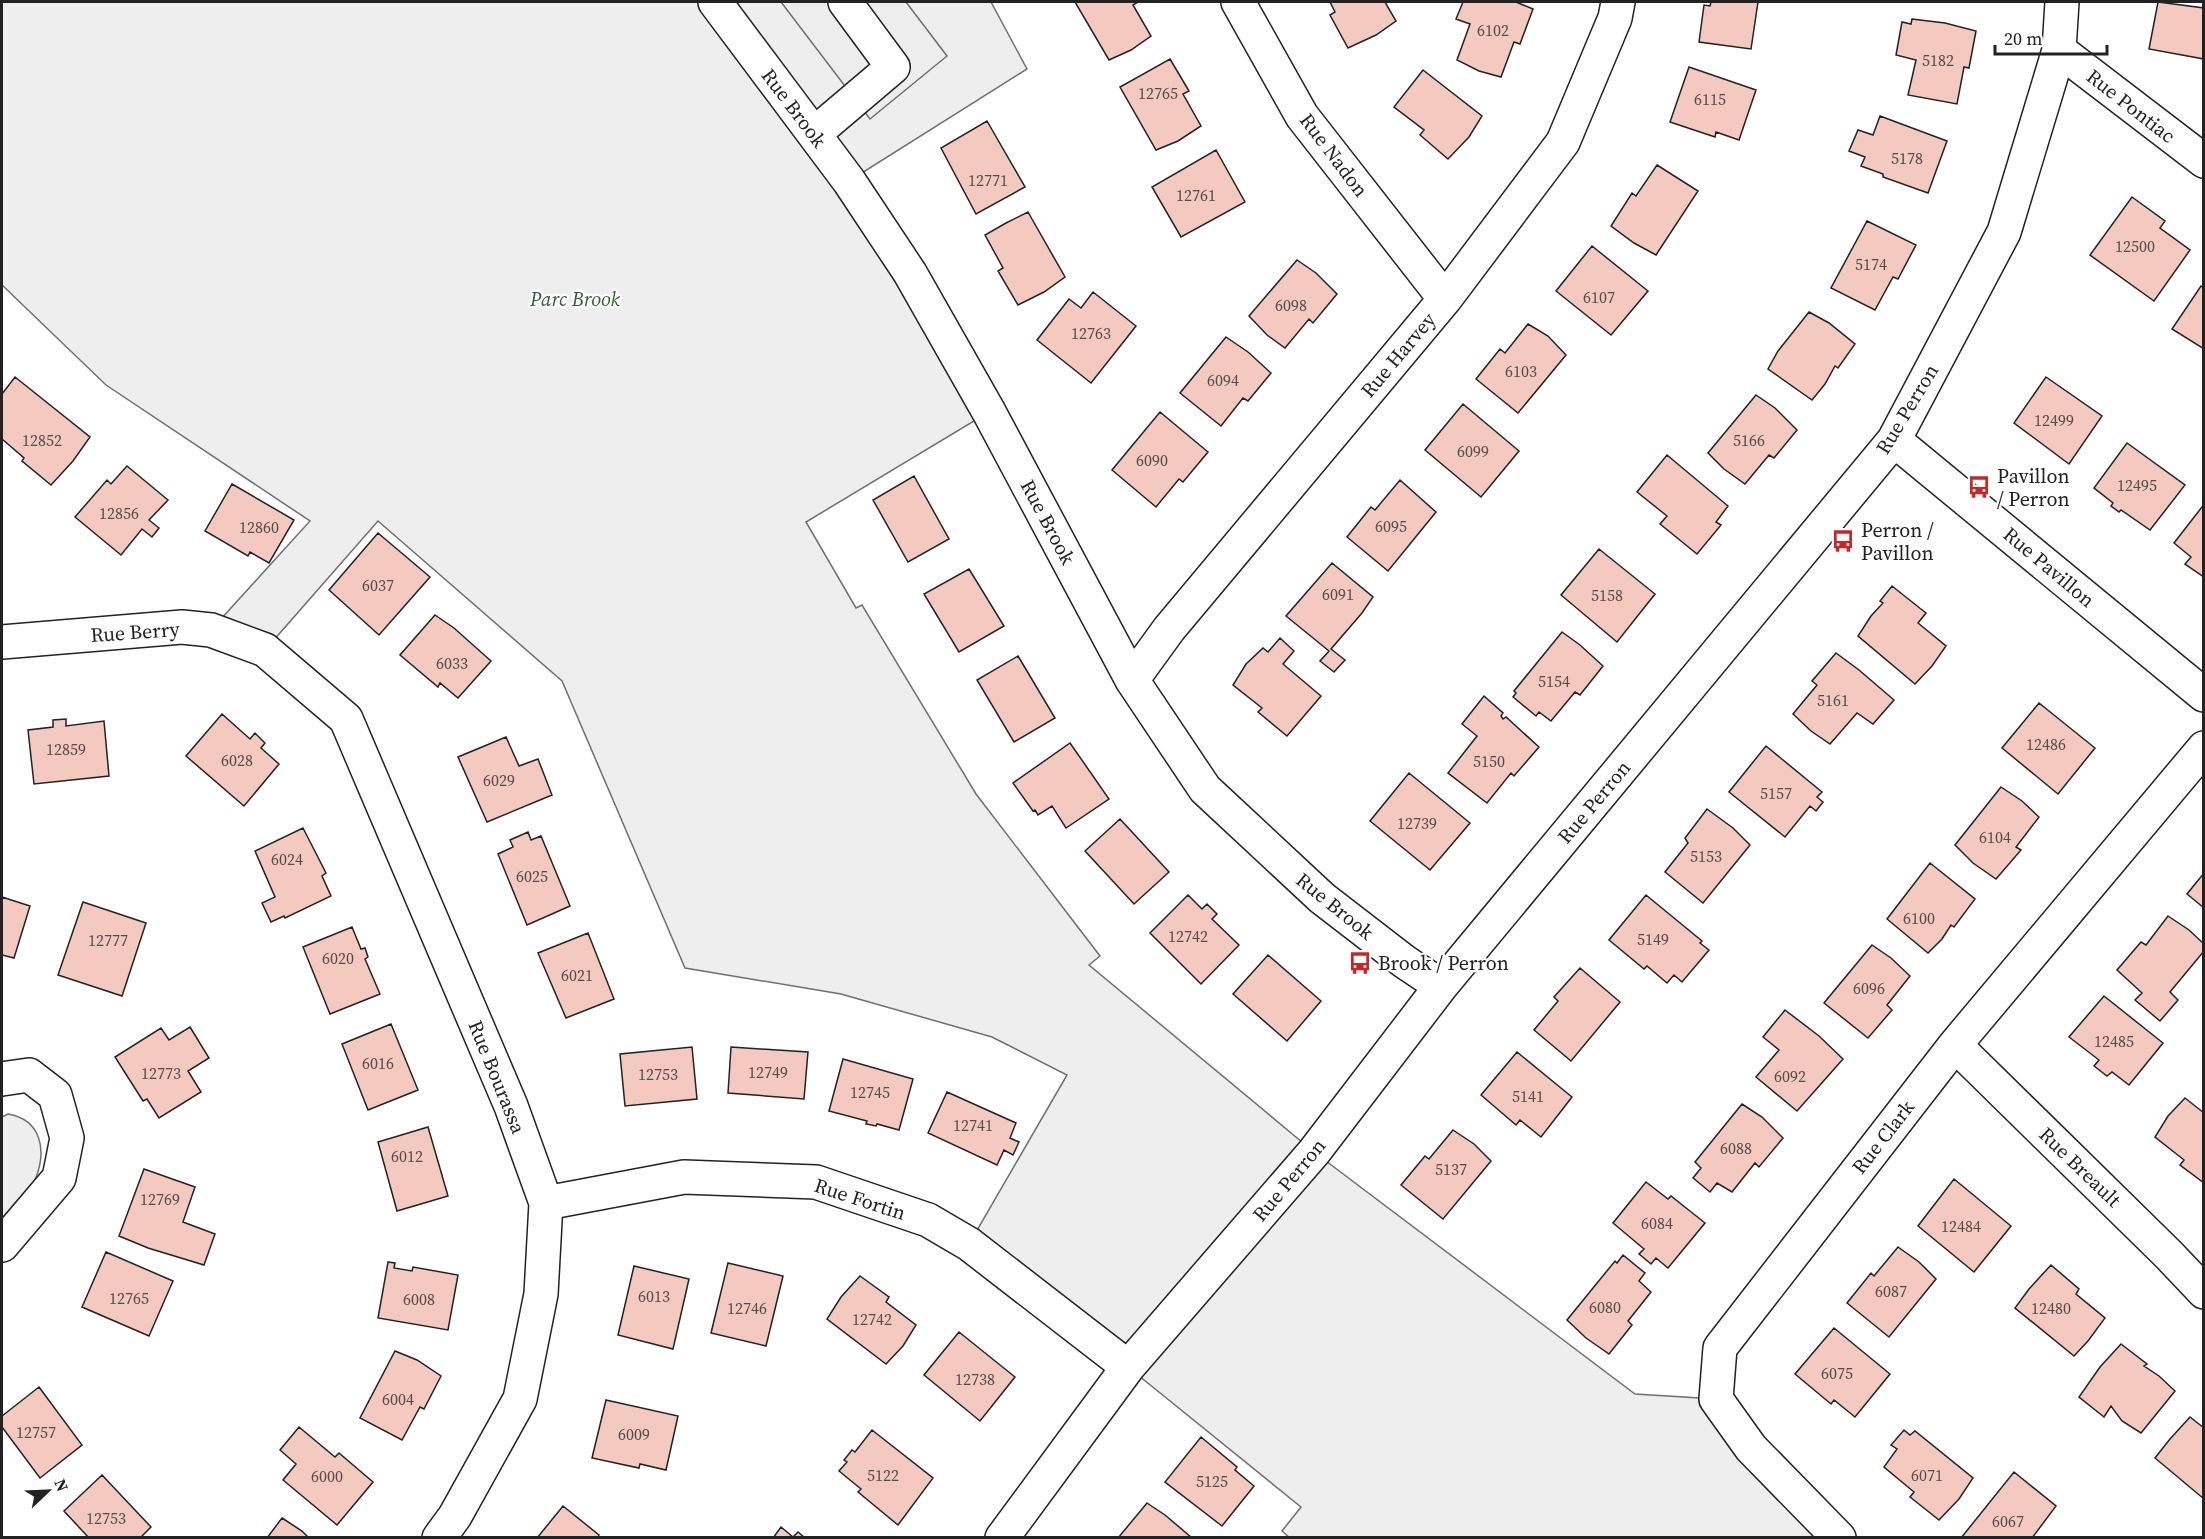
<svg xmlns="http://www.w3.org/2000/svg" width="2205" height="1539" viewBox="0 0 2205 1539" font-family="'Source Serif 4',serif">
	<rect width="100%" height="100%" fill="#fff"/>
	<path fill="#eee" stroke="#6f6f6f" stroke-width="1.5" d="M2,2H991L1027,69L849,181L989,412L806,522L856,608L862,605L976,794L1100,956L1089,965L1314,1152L1635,1394L1716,1399L1839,1537L1290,1538L1282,1531L1301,1507L1128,1367L969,1244L1067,1075L992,1037L841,994L685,968L562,681L378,521L265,650L211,630L310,521L106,385L2,285Z
		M8,1114C42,1120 47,1151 35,1180C29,1192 11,1209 2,1220V1117Z"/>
	<path fill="#ededed" stroke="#6f6f6f" stroke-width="1.5" d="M781,2H906L947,56L870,119Z"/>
	<path fill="#f3c9c0" stroke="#222" stroke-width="1.5" d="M1075,2H1138L1133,5L1151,36L1131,50L1109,60Z
		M1330,2H1385L1396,21L1376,35L1348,48L1330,15L1335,12Z
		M1463,2H1516L1533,9L1520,44L1514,42L1501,77L1479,71L1457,60L1470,24L1456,19Z
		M1711,2H1758L1751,49L1699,42L1704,5L1710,6Z
		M2158,2L2204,8V59L2149,49Z
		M1912,19L1945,23L1976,31L1969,68L1964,67L1957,104L1908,95L1916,60L1896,55L1902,22L1911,24Z
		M1170,59L1189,91L1183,94L1201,126L1178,141L1156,150L1120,87Z
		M1689,67L1756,90L1739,140L1716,132L1715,137L1670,122Z
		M1423,70L1482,116L1469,137L1448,159L1420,135L1424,130L1394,107Z
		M1880,116L1947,141L1928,193L1883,177V174L1861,166L1865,157L1849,151L1858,130L1873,135Z
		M987,121L1025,187L976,214L941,148Z
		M1216,150L1245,202L1181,237L1152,187Z
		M1657,165L1698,191L1656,255L1634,243L1611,226L1632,193L1636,196Z
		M2132,197L2165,221L2160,228L2190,250L2154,301L2090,255Z
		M1028,212L1065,277L1044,292L1018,305L998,271L1003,268L985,235L1006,223Z
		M1867,221L1916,245L1898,279L1893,277L1875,310L1831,288Z
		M1592,246L1648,291L1611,335L1556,291Z
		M1297,260L1316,273L1337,294L1313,323L1309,319L1285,348L1267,335L1249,316Z
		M2201,286L2204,288V349L2172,329Z
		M1093,292L1136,326L1091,383L1037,340L1069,299L1081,308Z
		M1809,312L1829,323L1855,344L1838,368L1835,366L1825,384L1812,400L1768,369L1778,351Z
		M1528,324L1548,336L1566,355L1518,413L1476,379L1500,349L1505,353Z
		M1226,337L1248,352L1271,373L1248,401L1243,398L1221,426L1180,393Z
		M15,377L90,437L73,461L51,485L22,461L24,458L2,439V394Z
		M2046,377L2102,416L2069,464L2014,423Z
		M1756,395L1775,408L1797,430L1774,458L1769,455L1745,484L1724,469L1708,453Z
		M1463,404L1519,451L1481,497L1425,450Z
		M1160,412L1208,452L1183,482L1179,479L1156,507L1112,470Z
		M2127,443L2185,485L2150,530L2121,510L2119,512L2111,506L2113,503L2094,488Z
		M1667,455L1728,506L1716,522L1721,525L1697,554L1660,524L1667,516L1637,492Z
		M127,466L168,500L149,520L159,528L152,537L142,529L121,555L75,517L107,480L111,484Z
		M914,476L949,539L908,562L873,500Z
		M1400,480L1436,512L1388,571L1347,537L1371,507L1375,510Z
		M232,484L294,520L269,563L250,552L248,556L205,531Z
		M2202,507L2204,508V577L2185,564L2191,557L2174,543Z
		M378,533L430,577L379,635L329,590Z
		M1599,549L1655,594L1617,642L1561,595Z
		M1332,563L1373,597L1362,613L1331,649L1345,660L1334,672L1320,661L1329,651L1286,616Z
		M969,569L1004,626L959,652L924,594Z
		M1892,586L1926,613L1918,623L1946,646L1932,666L1915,684L1858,636L1871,616L1883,603L1880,601Z
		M435,615L454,628L491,661L458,698L440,683L438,687L400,655Z
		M1562,632L1580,645L1603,666L1580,695L1575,692L1551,721L1539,712L1536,716L1513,697L1516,693L1514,691Z
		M1280,638L1294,651L1283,664L1321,696L1287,736L1258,712L1262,708L1233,685L1246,664L1263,648L1268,652Z
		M1836,653L1859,670L1894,700L1873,724L1857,713L1830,744L1811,731L1793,714L1817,685L1812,681Z
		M1018,656L1055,718L1014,742L977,680Z
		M1484,696L1503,713L1501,716L1503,719L1506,717L1539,747L1514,776L1511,773L1487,803L1448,773L1477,736L1462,724Z
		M2039,703L2095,748L2058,794L2002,748Z
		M222,714L250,739L255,733L265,743L261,748L279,764L244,806L186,756Z
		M66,719V726L104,721L109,776L34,784L28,730L53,727V720Z
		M506,737L519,766L538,759L552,795L487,822L458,757Z
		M1070,743L1109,799L1066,828L1052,806L1038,815L1035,810L1033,811L1013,783Z
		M1766,746L1822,792L1817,797L1823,802L1816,811L1810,806L1785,837L1729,792Z
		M1409,773L1470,823L1430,870L1370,821Z
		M2001,787L2022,801L2039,817L2016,847L2021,850L1996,879L1973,863L1955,845Z
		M1707,809L1733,828L1750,845L1703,903L1665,872L1688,843L1685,838Z
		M1120,819L1169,872L1134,904L1085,851Z
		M303,828L326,873L322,876L331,896L285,918L284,916L271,922L262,903L275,897L255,851Z
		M528,832L531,840L541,836L570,906L527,925L498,854L513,847L510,840Z
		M1930,863L1975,899L1954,927L1951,925L1942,939L1928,953L1887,919Z
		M2204,873V908L2187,894Z
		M1188,895L1202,909L1207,904L1217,914L1212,919L1239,945L1201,984L1150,933Z
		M1646,895L1702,941L1700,943L1709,950L1682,982L1674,975L1667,983L1647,966L1644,969L1609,940Z
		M2,897L30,906L14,958L2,955Z
		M83,902L146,923L122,996L58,975Z
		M2168,916L2189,930L2204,944V951L2170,992L2178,1000L2160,1021L2135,1000L2142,993L2117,970L2141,942L2146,945Z
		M352,927L361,949L365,948L368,957L365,959L380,994L330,1014L303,947Z
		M588,933L614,999L566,1018L538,953Z
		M1872,945L1891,958L1910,976L1887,1005L1892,1010L1868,1038L1824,1003Z
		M1268,955L1321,1001L1287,1041L1233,994Z
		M1580,968L1620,1002L1571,1061L1534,1030L1558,1001L1554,997Z
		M2104,996L2163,1043L2129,1085L2112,1072L2107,1076L2094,1066L2099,1060L2069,1037Z
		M1785,1010L1819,1036L1843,1059L1797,1111L1756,1077L1779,1050L1763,1037Z
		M391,1024L418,1090L368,1110L342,1044Z
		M190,1027L209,1058L188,1071L201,1092L159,1118L147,1099L143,1101L115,1057L161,1028L169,1040Z
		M692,1047L697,1099L625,1106L620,1054Z
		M731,1047L808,1052L804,1099L728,1093Z
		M1517,1052L1572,1097L1541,1137L1520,1120L1516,1125L1481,1095Z
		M843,1059L913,1079L899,1130L877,1124L876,1126L866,1124L867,1121L829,1111Z
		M947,1092L1016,1123L1010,1138L1019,1142L1013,1155L1004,1150L997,1165L928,1133Z
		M2185,1098L2204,1113V1183L2180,1165L2184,1160L2155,1137L2168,1116Z
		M1742,1104L1762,1117L1783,1138L1759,1167L1755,1163L1732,1192L1717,1183L1710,1192L1693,1178L1701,1168L1695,1162Z
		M428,1127L448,1196L397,1211L378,1142Z
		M1453,1130L1474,1144L1491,1161L1443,1219L1401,1185L1425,1156L1429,1159Z
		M144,1169L195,1187L183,1222L215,1234L204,1265L148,1248L119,1236Z
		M1954,1179L2011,1226L1974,1272L1918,1226Z
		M1646,1182L1668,1199L1671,1196L1705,1223L1668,1268L1656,1258L1651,1264L1639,1254L1644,1249L1613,1223Z
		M1898,1247L1919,1262L1936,1279L1889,1337L1847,1303L1871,1273L1874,1276Z
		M106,1252L173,1281L149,1336L82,1307Z
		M1623,1255L1645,1273L1639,1281L1651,1292L1628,1321L1632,1325L1609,1354L1586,1338L1567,1320L1615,1261L1617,1263Z
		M388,1262L395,1263L394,1268L412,1271L413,1267L458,1275L448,1330L378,1318Z
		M728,1263L783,1276L766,1346L711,1333Z
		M2051,1265L2079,1289L2076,1294L2105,1318L2088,1341L2074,1356L2015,1308L2029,1289Z
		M634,1266L689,1279L673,1349L618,1335Z
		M860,1276L889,1297L886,1302L916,1325L903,1346L886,1364L827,1319L841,1297Z
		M1834,1328L1890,1374L1855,1417L1834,1400L1831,1404L1795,1374Z
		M959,1332L1015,1377L980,1421L924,1375Z
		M2121,1344L2147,1364L2144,1366L2159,1376L2175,1391L2141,1433L2122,1421L2111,1406L2104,1417L2079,1397L2100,1367Z
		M395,1351L417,1360L441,1376L424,1409L420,1407L402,1440L360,1418Z
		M39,1387L82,1445L40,1478L2,1427V1416Z
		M606,1400L678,1416L666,1470L640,1464L639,1468L592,1458Z
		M2190,1417L2204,1428V1499L2155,1458L2170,1439Z
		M299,1427L335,1457L339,1453L373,1482L337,1525L283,1480L296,1464L280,1450Z
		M872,1430L933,1478L898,1525L858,1492L861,1489L839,1471L847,1462L844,1460L852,1450L855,1452Z
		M1904,1430L1910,1435L1915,1431L1973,1478L1959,1499L1939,1520L1910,1497L1914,1492L1884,1467L1897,1449L1891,1445Z
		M1201,1437L1237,1467L1235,1470L1254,1486L1222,1526L1165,1482Z
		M2014,1472L2056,1506L2032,1538H1961Z
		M102,1475L151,1527L140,1538H89L64,1511Z
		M1147,1503L1165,1515L1192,1538H1118Z
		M563,1506L599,1535L598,1538H537Z
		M282,1518L302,1531L309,1538H267Z
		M781,1527L793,1537L798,1532L805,1538H773Z"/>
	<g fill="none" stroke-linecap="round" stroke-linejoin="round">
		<g stroke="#222" stroke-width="36">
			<path id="minor" d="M715,2L849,181L910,273L989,412L1132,680L1205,789L1322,898L1405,962L1441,986
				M1238,2L1302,116L1445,299
				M2059,50L2204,161
				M814,134L893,67L845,2
				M1894,440L2204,695
				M2,642L182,627L211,630L265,650L346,719L511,1106L546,1203L541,1294L520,1399L455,1516L439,1538
				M1132,680L1169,629L1445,299L1563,142L1615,18L1618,2
				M1955,1045L2169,1255L2204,1292
				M2,1079L29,1075L55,1095L67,1138L59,1178L2,1245
				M546,1203L684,1177L816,1182L928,1220L969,1244L1128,1367
				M1002,1538L1128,1367L1314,1152L1441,986L1894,440L2004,232L2059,50L2062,2
				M1839,1538L1751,1448L1716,1399L1720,1348L1955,1045L2204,748"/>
		</g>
		<use href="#minor" stroke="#fff" stroke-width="33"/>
	</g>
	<defs>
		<g id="bus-bare" transform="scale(1.8)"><path d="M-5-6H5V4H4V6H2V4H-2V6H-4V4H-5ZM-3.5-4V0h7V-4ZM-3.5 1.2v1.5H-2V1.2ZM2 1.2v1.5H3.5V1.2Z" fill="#c62828" stroke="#fff" stroke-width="2.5" paint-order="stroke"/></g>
	</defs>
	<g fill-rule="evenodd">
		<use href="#bus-bare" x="1979" y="487"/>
		<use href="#bus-bare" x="1843" y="541"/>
		<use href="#bus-bare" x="1360" y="963"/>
	</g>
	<g text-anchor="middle" stroke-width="4.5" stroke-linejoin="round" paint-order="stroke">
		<g font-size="16" fill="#564c4a">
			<text x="1493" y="36">6102</text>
			<text x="1938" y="66">5182</text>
			<text x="1158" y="99">12765</text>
			<text x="1710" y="105">6115</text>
			<text x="1907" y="164">5178</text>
			<text x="988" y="186">12771</text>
			<text x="1196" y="201">12761</text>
			<text x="2135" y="252">12500</text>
			<text x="1871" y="270">5174</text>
			<text x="1599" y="303">6107</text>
			<text x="1291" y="311">6098</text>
			<text x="1091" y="339">12763</text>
			<text x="1521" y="377">6103</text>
			<text x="1223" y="386">6094</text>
			<text x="2054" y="426">12499</text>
			<text x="42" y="446">12852</text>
			<text x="1749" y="446">5166</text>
			<text x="1473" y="457">6099</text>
			<text x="1152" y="466">6090</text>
			<text x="2137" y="491">12495</text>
			<text x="119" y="519">12856</text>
			<text x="1391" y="532">6095</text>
			<text x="259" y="533">12860</text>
			<text x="378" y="591">6037</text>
			<text x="1338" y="600">6091</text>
			<text x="1607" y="601">5158</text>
			<text x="452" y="669">6033</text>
			<text x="1554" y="687">5154</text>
			<text x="1833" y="706">5161</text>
			<text x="2046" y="750">12486</text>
			<text x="66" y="755">12859</text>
			<text x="237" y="766">6028</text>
			<text x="1489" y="767">5150</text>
			<text x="499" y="786">6029</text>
			<text x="1776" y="799">5157</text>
			<text x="1417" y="829">12739</text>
			<text x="1995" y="843">6104</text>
			<text x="1706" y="862">5153</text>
			<text x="287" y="865">6024</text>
			<text x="532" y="882">6025</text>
			<text x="1919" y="924">6100</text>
			<text x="1188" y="942">12742</text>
			<text x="1653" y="945">5149</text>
			<text x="108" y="946">12777</text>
			<text x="338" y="964">6020</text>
			<text x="577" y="981">6021</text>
			<text x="1869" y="994">6096</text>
			<text x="2114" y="1047">12485</text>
			<text x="378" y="1069">6016</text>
			<text x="768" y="1078">12749</text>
			<text x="161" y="1079">12773</text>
			<text x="658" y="1080">12753</text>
			<text x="1790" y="1082">6092</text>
			<text x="870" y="1098">12745</text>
			<text x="1528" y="1102">5141</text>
			<text x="973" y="1131">12741</text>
			<text x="1736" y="1154">6088</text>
			<text x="407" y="1162">6012</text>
			<text x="1451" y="1175">5137</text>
			<text x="160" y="1205">12769</text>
			<text x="1657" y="1229">6084</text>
			<text x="1961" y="1232">12484</text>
			<text x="1891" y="1297">6087</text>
			<text x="654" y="1302">6013</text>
			<text x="129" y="1304">12765</text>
			<text x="419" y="1305">6008</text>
			<text x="1605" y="1313">6080</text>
			<text x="747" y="1314">12746</text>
			<text x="2051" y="1314">12480</text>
			<text x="872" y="1325">12742</text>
			<text x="1837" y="1379">6075</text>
			<text x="975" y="1385">12738</text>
			<text x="398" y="1405">6004</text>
			<text x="36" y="1438">12757</text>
			<text x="634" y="1440">6009</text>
			<text x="883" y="1481">5122</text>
			<text x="1927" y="1481">6071</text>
			<text x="327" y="1482">6000</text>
			<text x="1212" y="1487">5125</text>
			<text x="106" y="1524">12753</text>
			<text x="2008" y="1527">6067</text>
		</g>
		<g font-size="20" fill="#222" stroke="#fff">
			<text transform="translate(2131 106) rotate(38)" y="7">Rue Pontiac</text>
			<text transform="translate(794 108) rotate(53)" y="7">Rue Brook</text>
			<text transform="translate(1334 155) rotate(53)" y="7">Rue Nadon</text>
			<text transform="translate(1398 355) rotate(-50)" y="7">Rue Harvey</text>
			<text transform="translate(1907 409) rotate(-59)" y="7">Rue Perron</text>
			<text transform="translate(1048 522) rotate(62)" y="7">Rue Brook</text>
			<text transform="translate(2049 567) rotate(40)" y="7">Rue Pavillon</text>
			<text transform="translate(135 632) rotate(-4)" y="7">Rue Berry</text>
			<text transform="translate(1594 802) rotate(-50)" y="7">Rue Perron</text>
			<text transform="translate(1335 906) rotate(39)" y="7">Rue Brook</text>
			<text transform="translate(497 1077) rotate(68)" y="7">Rue Bourassa</text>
			<text transform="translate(1883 1137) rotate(-52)" y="7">Rue Clark</text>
			<text transform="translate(2080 1167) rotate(44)" y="7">Rue Breault</text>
			<text transform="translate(1289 1180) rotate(-50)" y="7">Rue Perron</text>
			<text transform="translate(860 1199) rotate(18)" y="7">Rue Fortin</text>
		</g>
		<g font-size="20" font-style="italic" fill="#2f5e38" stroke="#fff">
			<text x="575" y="306">Parc Brook</text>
		</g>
		<g font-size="20" fill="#222" stroke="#fff" text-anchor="start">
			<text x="1997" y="483">Pavillon<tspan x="1997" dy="23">/ Perron</tspan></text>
			<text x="1861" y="537">Perron /<tspan x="1861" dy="23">Pavillon</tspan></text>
			<text x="1378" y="970">Brook / Perron</text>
		</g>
	</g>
	<rect width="2205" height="1539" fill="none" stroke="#222222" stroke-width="6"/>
	<g transform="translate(48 1491) rotate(67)" stroke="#ffffff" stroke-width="4.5" paint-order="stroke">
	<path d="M0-4.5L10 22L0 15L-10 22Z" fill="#222222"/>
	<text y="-9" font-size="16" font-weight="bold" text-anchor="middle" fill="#222222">N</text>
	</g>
	<path d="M1995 45v9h112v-9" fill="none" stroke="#222222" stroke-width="3"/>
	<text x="2004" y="45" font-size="18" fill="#222222" stroke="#ffffff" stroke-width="4.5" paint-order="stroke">20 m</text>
</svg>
